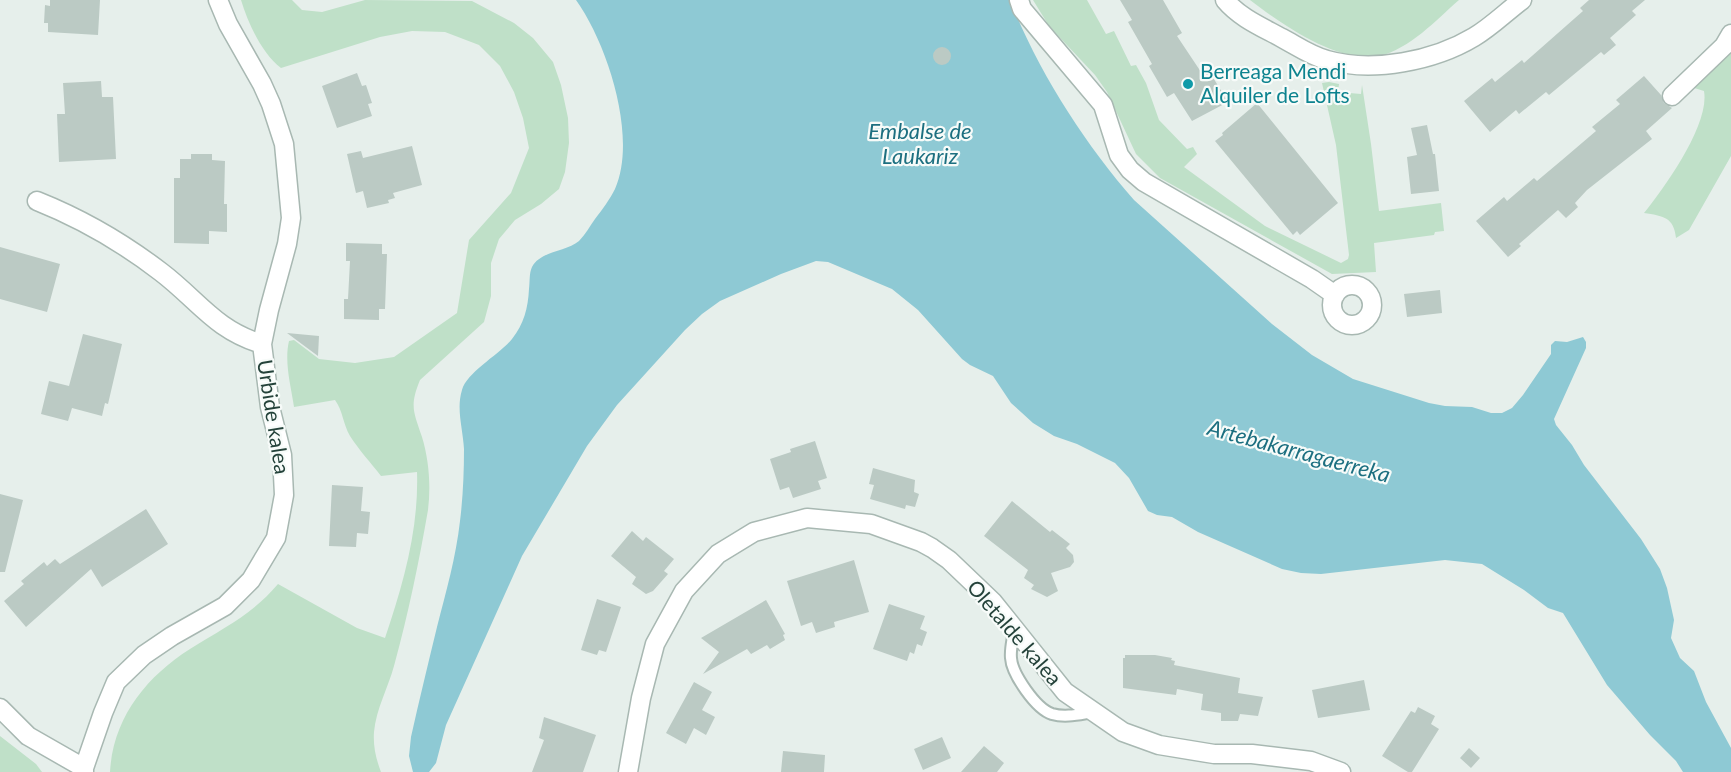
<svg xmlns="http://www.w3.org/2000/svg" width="1731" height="772" viewBox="0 0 1731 772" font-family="Lato,sans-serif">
	<rect width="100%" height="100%" fill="#e6efeb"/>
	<path fill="#bfe0c8" d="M241,0H292L302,10L322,12L365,0L472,1L514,23L533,38L553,62L561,85L568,118L569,143L565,172L559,189L541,204L515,220L499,239L491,263V296L484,322L420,380C409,407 414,412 422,437C429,460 431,486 428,510C419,562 408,615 394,666C388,688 376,709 374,732C373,746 376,759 381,772H110C113,718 146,677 190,649C223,628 252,615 278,584L357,628L385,638C403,585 419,529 417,472L381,476C371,463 359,450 350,436C343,424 343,411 335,400L294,407C291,386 284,362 289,341L294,340L319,359L355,363L394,357L457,313L469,240L511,193L529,148L523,118L514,92L500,66L479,45L445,32L412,31L380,37L281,68C262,54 248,23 241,0Z
		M1033,0H1087L1106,34L1114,31L1131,66L1136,65L1146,83L1159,120L1187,149L1193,147L1197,154L1184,167L1265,226L1341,263L1348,259L1349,255L1336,145L1322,83L1329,82L1339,84L1338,92L1361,94L1362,85L1371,144L1379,211L1441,203L1444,231L1435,232L1434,235L1374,243L1376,272L1332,274L1160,178L1136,154L1107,92L1095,75L1049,26Z
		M1250,0H1459C1436,20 1410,49 1379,56C1338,64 1281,24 1250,0Z
		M1731,46V156L1689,230L1676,238C1674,217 1663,216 1644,213C1665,187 1710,124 1704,91L1691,87L1709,73Z
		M0,736L36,764L42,772H0Z"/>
	<path fill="#8ec9d4" d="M576,0H1010C1038,71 1084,143 1134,200L1272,324L1312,355L1353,379L1429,403L1445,406L1472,407L1491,413H1502L1512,408L1523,395L1551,354V345L1555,341L1567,342L1583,337L1586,342V348L1554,419L1556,425L1572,445L1584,465L1641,539L1660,569L1667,588L1674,620L1671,638L1680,658L1694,671L1706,702L1731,748V772H1683L1676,761L1650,735L1607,685L1563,613L1548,608L1524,590L1482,564L1445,560L1321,574L1301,573L1282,569L1198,532L1172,517L1157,515L1148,511L1129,478L1115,463L1077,444L1054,436L1033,423L1011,403L993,376L970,365L962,359L918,310L892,289L828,262L816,261L781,274L720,301L702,314L685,330L617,405L587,446L522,556L446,725L436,763L429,772H413L409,756L411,737C419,701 428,664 437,627C446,592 456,557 460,521C463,497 464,473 464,449C463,429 456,409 462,390C467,372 499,355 512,339C524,324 528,308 529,289C530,282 529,273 532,267C540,251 566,252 579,241C585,235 590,226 595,219C602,210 610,199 615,189C638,137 607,43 576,0Z"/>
	<path fill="#bbcac4" d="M50,0H100L98,35L48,32V23H44L45,5L50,6Z
		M1120,0H1163L1182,33L1177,36L1203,75L1209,71L1228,102L1192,121L1174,93L1167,97L1149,66L1152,64L1128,22L1132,20Z
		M1589,0H1645L1632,11L1636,15L1610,38L1616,45L1604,55L1601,52L1549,95L1546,92L1519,114L1516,110L1490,132L1464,101L1492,78L1495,82L1522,60L1524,63L1583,11L1580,8Z
		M933 56a9 9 0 1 1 18 0a9 9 0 1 1-18 0Z
		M357,73L362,86L366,85L372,103L368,104L372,116L337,128L322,86Z
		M1644,76L1661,95L1664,103L1672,108L1646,131L1652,139L1587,190L1575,203L1578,207L1566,218L1558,210L1519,244L1521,246L1508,257L1476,221L1504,197L1507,201L1534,178L1537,181L1562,160L1596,131L1592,127L1620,104L1616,100Z
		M101,81L102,97H113L116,159L59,162L57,114H65L63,83Z
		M1257,103L1338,203L1300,235L1297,231L1293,235L1215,141L1223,135L1222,133Z
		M1427,125L1433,154H1435L1439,191L1411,194L1407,157L1417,155L1411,128Z
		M412,146L422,185L393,193L395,198L388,200L389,203L367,208L363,191L356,193L347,154L361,151L363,158Z
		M191,154H212V160L225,161L224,204H227V232L209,231V244L174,243V178H180V159H191Z
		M346,243L382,244V254H387L385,309H379V320L344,319V299H348L350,261H346Z
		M0,247L60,264L47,312L0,299Z
		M1440,290L1442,313L1407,317L1404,294Z
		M287,333L319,336L318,356Z
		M83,334L122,344L108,404L105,403L102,416L72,408L68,421L41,414L49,381L69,386Z
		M815,441L827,478L818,481L821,489L793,498L789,487L780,490L770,459L791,452L790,449Z
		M873,468L915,480L914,492L919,494L915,507L906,505L905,509L870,499L874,485L869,484Z
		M332,485L363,487L361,511L370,512L368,534L357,533L356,547L329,546Z
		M0,494L23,500L5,572H0Z
		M1012,501L1050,532L1052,530L1070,544L1066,548L1073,555L1074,562L1070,567L1051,573L1058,591L1047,597L1031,589L1034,585L1024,578L1028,570L984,536Z
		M146,509L168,544L102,587L91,569L26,627L4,601L24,584L21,581L44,562L47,566L55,559L60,564Z
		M632,531L643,541L646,537L674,559L664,571L668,574L653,591L646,594L632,584L636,577L611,556Z
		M854,560L869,612L834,622L835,627L816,633L812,622L801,626L787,581Z
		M597,599L621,607L606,652L599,650L597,655L581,650Z
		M766,600L785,634L783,635L785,640L770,649L767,645L751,654L747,649L703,674L719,652L701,638Z
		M889,604L925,616L920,629L927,632L922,646L917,644L914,654L910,652L907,661L873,649Z
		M1125,655H1155L1172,658L1171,660L1175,661L1174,665L1240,678L1238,693L1263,697L1258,716L1240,714L1238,721H1221V713L1201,710L1203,694L1177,689L1176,695L1123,688V658H1125Z
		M1364,680L1370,710L1318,718L1312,690Z
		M694,682L712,692L702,710L715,717L706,735L694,728L686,744L666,733Z
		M1418,707L1435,716L1431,724L1439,729L1412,772H1408L1382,756L1411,711L1415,713Z
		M544,717L596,735L583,772H532L544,740L539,738Z
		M942,737L951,758L923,770L914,749Z
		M984,746L1004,763L997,772H961Z
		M1469,748L1480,758L1471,768L1460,758Z
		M783,751L825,755L824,772H781Z"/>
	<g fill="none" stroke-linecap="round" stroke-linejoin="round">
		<g stroke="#a8b8b2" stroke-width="14">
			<path id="service" d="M1014,630C1013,639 1010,649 1011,658C1012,674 1036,709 1052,714C1066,718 1080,714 1094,712"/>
		</g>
		<g stroke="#a8b8b2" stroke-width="21">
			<path id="minor" d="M1019,0L1022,9L1103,105L1119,155L1130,170L1144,182L1312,279L1335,295
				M1225,0C1240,18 1262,27 1282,38C1297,46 1311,56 1327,60C1373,73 1434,61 1474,37C1491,27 1506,12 1522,0
				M1672,96L1724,46L1731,34
				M37,201C82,219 122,242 161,272C198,300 215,330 262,344
				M1332 305a20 20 0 1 1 40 0a20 20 0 1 1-40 0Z
				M0,708L28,736L84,768
				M84,772V768L103,713L116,682L144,655L172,636L225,606L251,580L276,538L284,495L282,455L270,407L262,344L269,310L287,244L291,218L284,144L271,104L262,84L228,24L218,0
				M628,772L641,698L655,644L684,591L718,554L754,532L807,518L871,524L921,542L932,548L949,560L993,602L1065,692L1123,732L1159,745L1214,754H1252L1311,761L1341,772"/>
		</g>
		<use href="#service" stroke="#fff" stroke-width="10"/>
		<use href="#minor" stroke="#fff" stroke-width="18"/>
	</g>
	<circle fill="#0f9aa8" stroke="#f7fbf9" stroke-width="2" cx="1188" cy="84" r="6"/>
	<g text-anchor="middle" stroke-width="4.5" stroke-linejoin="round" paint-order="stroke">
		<g font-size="21" fill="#0d838f" stroke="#f7fbf9" text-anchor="start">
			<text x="1200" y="79">Berreaga Mendi<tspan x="1200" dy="24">Alquiler de Lofts</tspan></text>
		</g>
		<g font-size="21" fill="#24423a" stroke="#f7fbf9">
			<text transform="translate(273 417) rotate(81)" y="7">Urbide kalea</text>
			<text transform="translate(1014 633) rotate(49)" y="7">Oletalde kalea</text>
		</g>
		<g font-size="22" font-style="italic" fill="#1c6f80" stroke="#f7fbf9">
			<text x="920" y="139">Embalse de<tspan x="920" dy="25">Laukariz</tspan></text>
			<text transform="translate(1299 451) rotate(15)" y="8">Artebakarragaerreka</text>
		</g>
	</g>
</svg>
